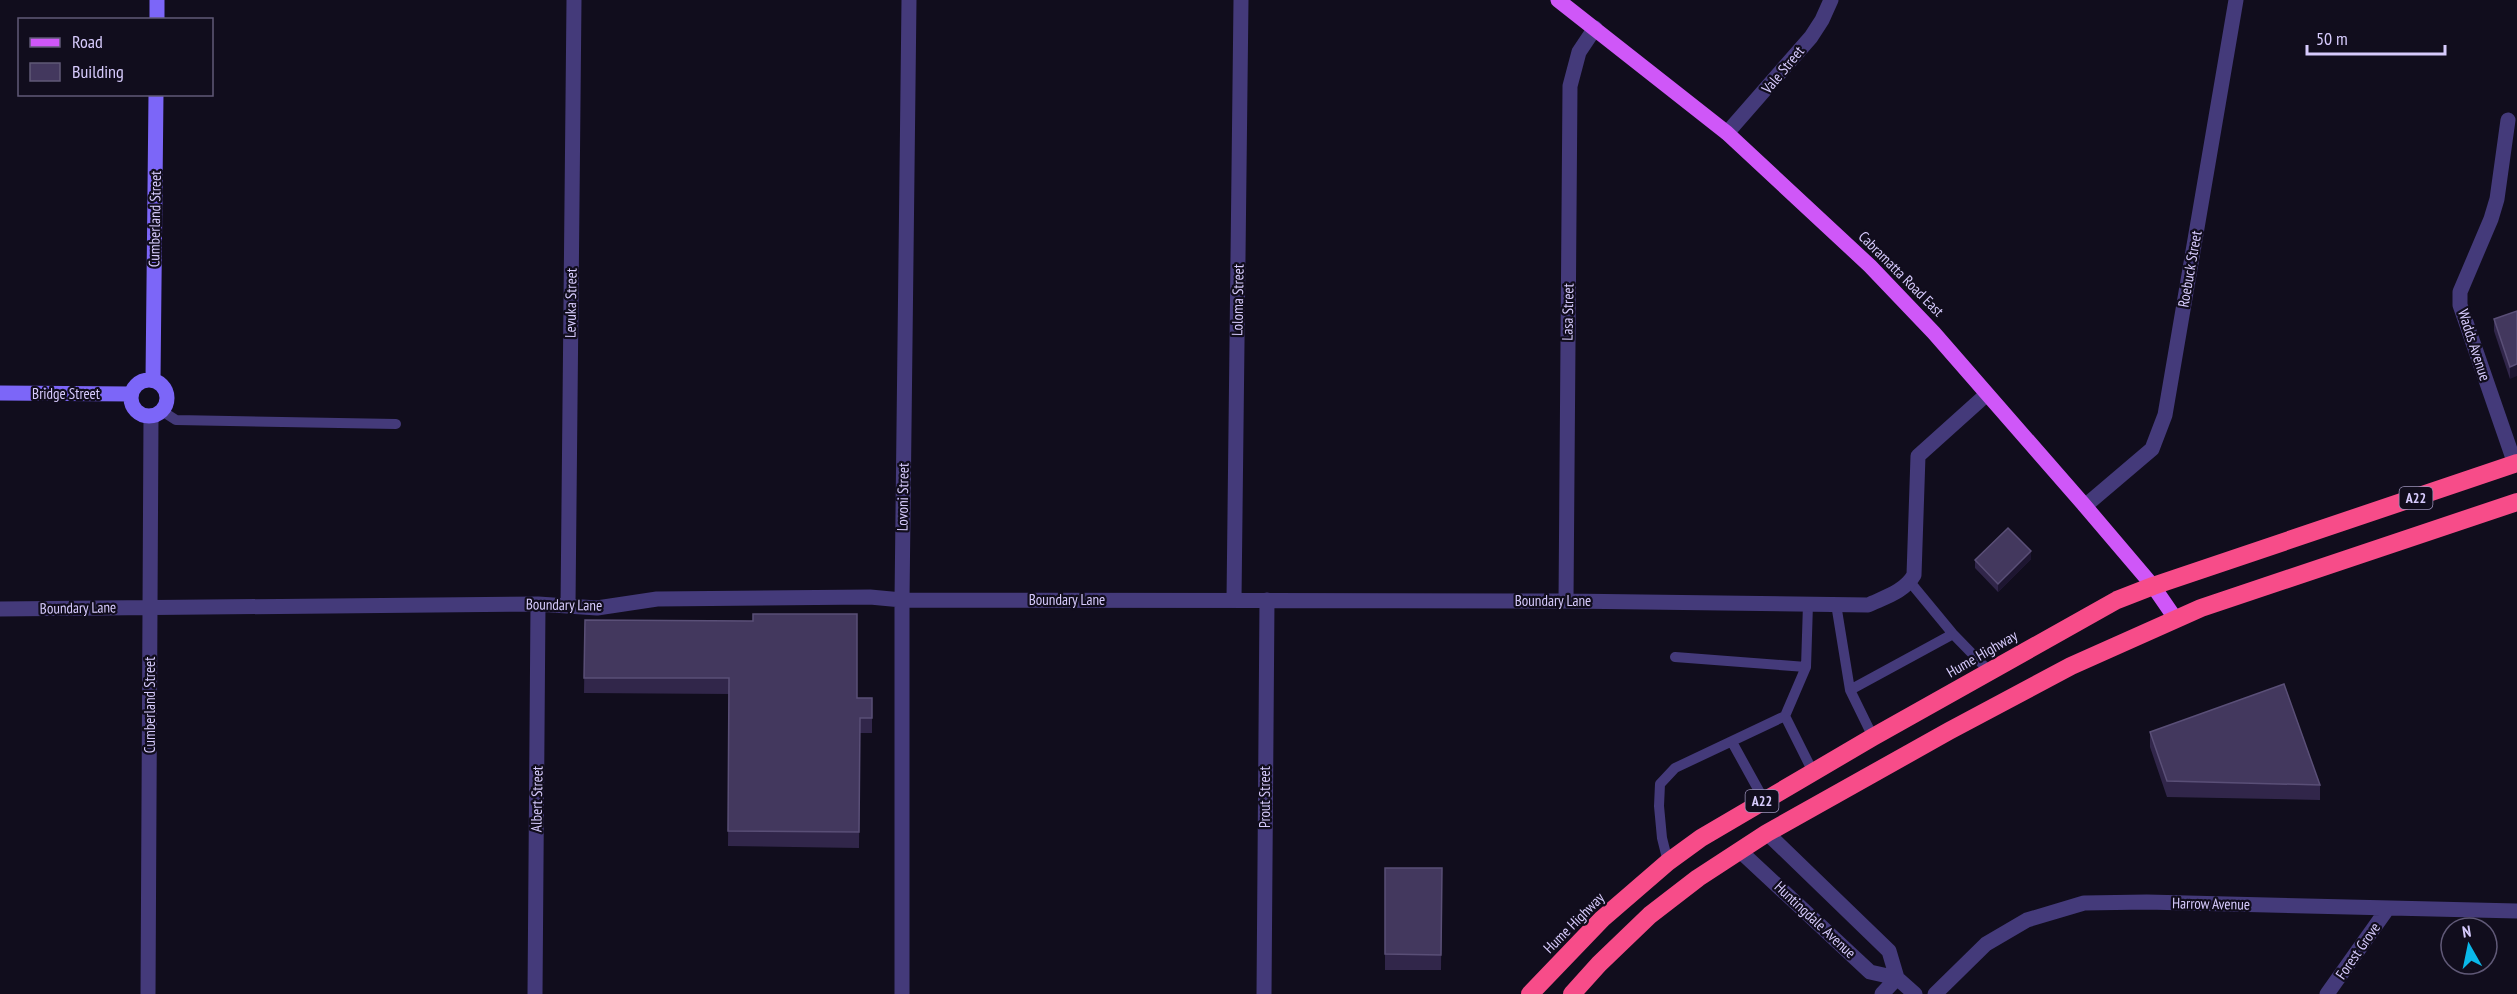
<svg xmlns="http://www.w3.org/2000/svg" width="2517" height="994" viewBox="0 0 2517 994" font-family="'PT Sans Narrow',sans-serif">
	<rect width="100%" height="100%" fill="#110d1d"/>
	<g fill="none" stroke-linecap="round" stroke-linejoin="round">
		<path stroke="#443a7a" stroke-width="10" d="M162,411L176,420L396,424
			M1910,582L1953,634L1989,671
			M1836,604L1850,690L1873,737
			M1675,657L1806,667
			M1850,690L1953,634
			M1785,716L1813,772
			M1732,742L1764,800
			M1668,862L1662,838L1659,806L1660,784L1675,768L1785,716L1806,667L1808,604"/>
		<path stroke="#443a7a" stroke-width="15" d="M2508,120L2497,199L2491,219L2460,292V305L2515,464
			M1727,133L1811,37L1822,20L1831,0
			M2085,506L2152,449L2165,415L2236,0
			M1234,600L1241,0
			M1566,601L1570,86L1579,52L1595,28
			M568,606L574,0
			M0,609L538,604L597,608L657,599L870,597L902,600L1566,601L1868,605C1885,597 1904,592 1914,575L1918,456L1987,394
			M1767,833L1889,951L1897,978
			M1740,851L1870,972L1897,978L1915,994
			M148,994L151,416
			M535,994L538,604
			M902,994V600L909,0
			M1264,994L1267,600
			M1882,994L1897,978
			M1935,994L1986,944L2027,920L2084,903L2147,902L2517,911
			M2327,994L2388,908"/>
		<path stroke="#7c66f8" stroke-width="15" d="M157,20V0
			M131 398a18 18 0 1 1 36 0a18 18 0 1 1-36 0Z
			M153,380L156,94
			M0,393L131,394"/>
		<path stroke="#cf57f8" stroke-width="15" d="M1558,0L1727,133L1870,266L1934,333L2085,506L2153,586L2175,618"/>
		<path stroke="#f74c89" stroke-width="18" d="M1530,994L1602,919L1668,862L1701,838L1873,737L2117,600L2153,586L2517,463
			M1572,994L1599,964L1650,915L1698,878L1767,833L1949,731L2071,666L2201,608L2517,502"/>
	</g>
	<path fill="#31264a" d="M2517,311L2510,379L2494,331V319Z
		M2031,559L1998,592L1975,568V560Z
		M585,620L753,621L857,698H872V733H860L859,848L728,846L729,694L584,693Z
		M2150,732L2320,785V800L2167,797L2150,747Z
		M1385,868H1442L1441,970H1385Z"/>
	<path fill="#1d1530" d="M2517,364V376L2510,379V367Z
		M2031,551V559L1998,592V584Z"/>
	<path fill="#43385e" stroke="#5a4f77" stroke-width="1.5" d="M2517,311V364L2510,367L2494,319Z
		M2008,528L2031,551L1998,584L1975,560Z
		M753,614H857V698H872V718H860L859,832L728,831L729,678H584L585,620L753,621Z
		M2284,684L2320,785L2167,781L2150,732Z
		M1385,868H1442L1441,955L1385,954Z"/>
	<g text-anchor="middle" stroke-width="4.5" stroke-linejoin="round" paint-order="stroke">
		<g fill="#110d1d" stroke="#9c92ba" stroke-width="1.5">
			<rect x="2399.5" y="487" width="33" height="22" rx="4.5"/>
			<rect x="1745.5" y="790" width="33" height="22" rx="4.5"/>
		</g>
		<g font-size="14" font-weight="bold" fill="#d7cbfd">
			<text x="2416" y="503">A22</text>
			<text x="1762" y="806">A22</text>
		</g>
		<g font-size="15" fill="#d7cbfd" stroke="#110d1d">
			<text transform="translate(1783 70) rotate(-50)" y="5">Vale Street</text>
			<text transform="translate(155 219) rotate(-89)" y="5">Cumberland Street</text>
			<text transform="translate(2190 269) rotate(-80)" y="5">Roebuck Street</text>
			<text transform="translate(1901 274) rotate(45)" y="5">Cabramatta Road East</text>
			<text transform="translate(1238 300) rotate(-89)" y="5">Loloma Street</text>
			<text transform="translate(571 303) rotate(-89)" y="5">Levuka Street</text>
			<text transform="translate(1568 312) rotate(-89)" y="5">Lasa Street</text>
			<text transform="translate(2474 345) rotate(72)" y="5">Wadds Avenue</text>
			<text x="66" y="399">Bridge Street</text>
			<text transform="translate(903 497) rotate(-89)" y="5">Lovoni Street</text>
			<text x="1067" y="605">Boundary Lane</text>
			<text x="1553" y="606">Boundary Lane</text>
			<text transform="translate(564 605) rotate(1)" y="5">Boundary Lane</text>
			<text transform="translate(78 608) rotate(-1)" y="5">Boundary Lane</text>
			<text transform="translate(1982 654) rotate(-30)" y="5">Hume Highway</text>
			<text transform="translate(150 705) rotate(-90)" y="5">Cumberland Street</text>
			<text transform="translate(1265 797) rotate(-90)" y="5">Prout Street</text>
			<text transform="translate(537 799) rotate(-89)" y="5">Albert Street</text>
			<text transform="translate(2211 904) rotate(1)" y="5">Harrow Avenue</text>
			<text transform="translate(1815 920) rotate(43)" y="5">Huntingdale Avenue</text>
			<text transform="translate(1574 923) rotate(-45)" y="5">Hume Highway</text>
			<text transform="translate(2358 951) rotate(-55)" y="5">Forest Grove</text>
		</g>
	</g>
	<rect x="18" y="18" width="195" height="78" fill="#110d1d" stroke="#605977" stroke-width="1.5"/>
	<rect x="30" y="38" width="30" height="9" fill="#cf57f8" stroke="#605977" stroke-width="1.5"/>
	<text x="72" y="48" font-size="18" fill="#d7cbfd">Road</text>
	<rect x="30" y="63" width="30" height="18" fill="#43385e" stroke="#605977" stroke-width="1.5"/>
	<text x="72" y="78" font-size="18" fill="#d7cbfd">Building</text>
	<g transform="translate(2469 946) rotate(351)"><circle r="28" fill="#110d1d" stroke="#605977" stroke-width="1.5"/>
	<path d="M0-4.5L10 22L0 15L-10 22Z" fill="#0ab8e9"/>
	<text y="-9" font-size="16" font-weight="bold" text-anchor="middle" fill="#d7cbfd">N</text>
	</g>
	<path d="M2307 45v9h138v-9" fill="none" stroke="#d7cbfd" stroke-width="3"/>
	<text x="2316" y="45" font-size="18" fill="#d7cbfd" stroke="#110d1d" stroke-width="4.5" paint-order="stroke">50 m</text>
</svg>
